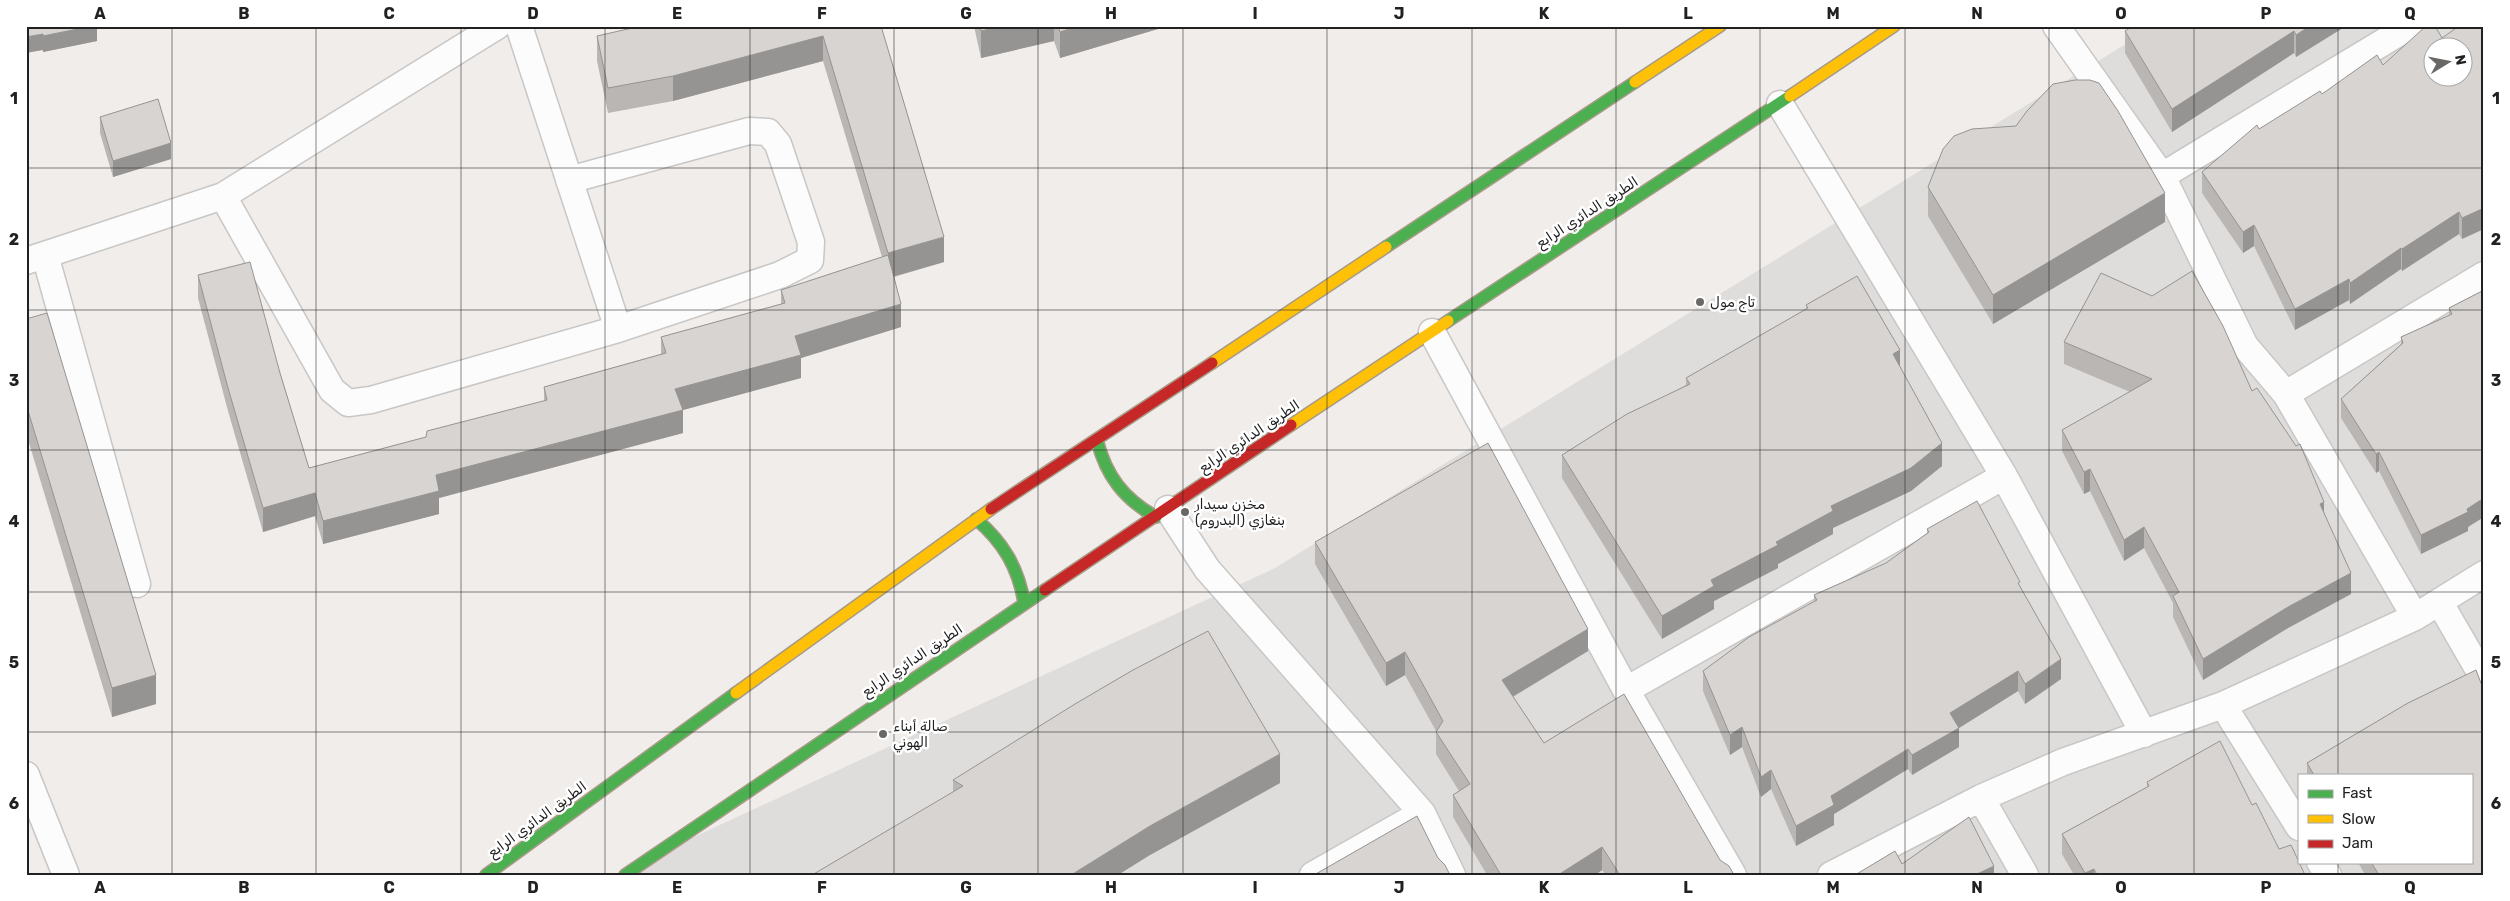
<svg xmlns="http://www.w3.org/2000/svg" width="2510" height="901" viewBox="0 0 2510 901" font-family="Rubik,Cairo,sans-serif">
	<rect width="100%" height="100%" fill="#f0edea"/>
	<path fill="#dfdddb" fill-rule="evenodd" d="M2155,26H2484V875H630L670,848L1275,568ZM2432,48H2462V78H2432ZM2299,775H2471V862H2299Z"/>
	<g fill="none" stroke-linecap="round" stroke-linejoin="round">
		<g stroke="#c8c7c6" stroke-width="29">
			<path id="street" d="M519,26L618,329
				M2056,26L2162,176L2245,346L2286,394L2415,617
				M1780,104L2004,476L2144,734
				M2162,176L2410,26
				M223,196L332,390L348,403L371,400L618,329L780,275L810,260L811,242L778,144L768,132L749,131L569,180
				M45,255L137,584
				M26,261L223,196L497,26
				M1432,332L1626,690L1733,875
				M2286,394L2484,275
				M1168,509L1207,569L1422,813L1452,875
				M2440,603L2484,679
				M1626,690L2004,476
				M2223,705L2299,827
				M26,775L66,875
				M1981,798L2025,875
				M2320,862L2328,875
				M1313,875L1422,813
				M1831,875L1981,798L2063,762L2223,705L2415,617L2484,574"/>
		</g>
		<g stroke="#a79a86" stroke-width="14">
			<path id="fast" d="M1386,247L1635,82
				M1448,321L1790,96
				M1097,440C1106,476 1124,499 1156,517
				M976,519C1003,542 1018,567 1024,602
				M486,875L736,693
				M625,875L1045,590"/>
		</g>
		<g stroke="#a79a86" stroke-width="14">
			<path id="slow" d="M1635,82L1720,26
				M1790,96L1894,26
				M1212,363L1386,247
				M1291,425L1448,321
				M736,693L991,509"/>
		</g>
		<g stroke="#a79a86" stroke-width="14">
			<path id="jam" d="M991,509L1212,363
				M1045,590L1291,425"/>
		</g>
		<use href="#street" stroke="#fdfcfc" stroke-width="26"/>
		<use href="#fast" stroke="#4caf50" stroke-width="11"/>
		<use href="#slow" stroke="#ffc107" stroke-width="11"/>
		<use href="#jam" stroke="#c62828" stroke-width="11"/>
	</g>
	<path fill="#b9b6b4" d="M26,26H97V41L43,52V50Z
		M853,26L944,262L894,277L901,327L801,358V378L683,410V433L439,498V514L323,544L315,516L263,532L228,411L198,298V275L280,373L309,468L426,437L544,401V387L661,354V337L781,304V290L882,257L823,61L673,101L608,113L597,61V36Z
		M974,26H1168L1060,58L1054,41L981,58Z
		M2346,26L2296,57L2294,53L2172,132L2125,53V31Z
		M2484,26L2462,239L2459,234L2402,271L2401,269L2350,304L2349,300L2295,330L2254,246L2243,253L2202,193V172L2259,129L2322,94L2442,38Z
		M100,117L171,159L113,177L100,133Z
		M1928,187L2165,222L1993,324L1928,216Z
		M2484,290L2468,531L2421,554L2379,471L2376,473L2341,418V399L2401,344V337L2449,316V308Z
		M1806,305L1900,366L1942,466L1911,491L1833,528V534L1778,564V568L1714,601V609L1662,639L1562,478V455L1686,385V378L1806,309Z
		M26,319L156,704L112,717L26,433Z
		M2064,342L2252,391L2324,512L2351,594L2288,628L2203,680L2173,617V603L2144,548L2124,561L2090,491L2084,494L2062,451V430L2130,392L2064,364Z
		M1927,529L2020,586L2061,679L2025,704L2018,691L1959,728V747L1912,775L1908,769L1834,814V825L1796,846L1771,789L1761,797L1742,747L1730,755L1703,691V671L1814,602V595L1886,563L1927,533Z
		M1315,542L1588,651L1513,697L1544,743L1720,860L1734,875H1606L1602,870L1595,875H1487L1453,817V795L1459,791L1436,754V731L1405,675L1386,686L1315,564Z
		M2476,670L2484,691V875H2365L2358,862H2471V775H2307V763L2408,703Z
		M953,780L1280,783L1150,855L953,792Z
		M2147,782L2252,805L2279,849L2305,875H2074L2062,854V834L2147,787Z"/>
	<path fill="#969492" d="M92,26H97V41L43,52V36Z
		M1003,26H1054V41L981,58V31Z
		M1078,26H1168L1060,58V32Z
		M2310,26H2346L2296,57V35Z
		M2294,31V53L2172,132V109Z
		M43,34V50L26,53V37Z
		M823,36V61L673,101V76Z
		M171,143V159L113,177V161Z
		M2165,193V222L1993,324V295Z
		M2484,208V229L2462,239V218Z
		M2459,212V234L2402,271V249Z
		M2254,225V246L2243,253V232Z
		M944,237V262L888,278V253Z
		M2401,248V269L2350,304V283Z
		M2349,279V300L2295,330V309Z
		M901,304V327L801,358V378L683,410V433L439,498V514L323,544V521L436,475L675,389L795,336Z
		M1900,350V373L1893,354Z
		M1942,443V466L1911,491L1833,528V534L1778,564V568L1714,601V609L1662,639V616L1711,580L1776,542L1831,506Z
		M2379,452V471L2376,473V454Z
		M2090,469V491L2084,494V472Z
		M315,493V516L263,532V508Z
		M2484,498V517L2468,527V531L2421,554V535Z
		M2324,502V524L2320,504Z
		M2144,527V548L2124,561V540Z
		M2351,573V594L2288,628L2203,680V659L2288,607Z
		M1588,629V651L1502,703V680Z
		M1405,652V675L1386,686V663Z
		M2061,659V679L2025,704V684Z
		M2018,671V691L1959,728V747L1912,775V755L1950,713Z
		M156,675V704L112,717V688Z
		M1742,727V747L1730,755V735Z
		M1908,749V769L1834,814V825L1796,846V826L1831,796Z
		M1280,754V783L1150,855L1118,875H1071L1150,826Z
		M1771,770V789L1761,797V777Z
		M1602,847V870L1595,875H1558Z
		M1994,866V875H1975Z
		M2094,869V875H2085V873Z"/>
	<path fill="#d7d4d1" stroke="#969492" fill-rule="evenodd" d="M26,26H92L43,36V34L26,37Z
		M641,26H853L854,27L856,26H881L944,237L888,253L823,36L673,76L608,88L597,36Z
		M980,26H1003L981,31Z
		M1058,26H1078L1060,32Z
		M2133,26H2310L2296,35L2294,31L2172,109L2125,31Z
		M2426,26H2435L2442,38L2459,26H2484V208L2462,218L2459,212L2402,249L2401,248L2350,283L2349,279L2295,309L2254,225L2243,232L2202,172L2257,125L2259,129L2320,91L2322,94L2377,55L2383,65ZM2432,48H2462V78H2432Z
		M2075,80H2090L2099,83L2118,111L2165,193L1993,295L1928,187L1943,149L1954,136L1972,129L2016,126L2027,111L2053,84Z
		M158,99L171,143L113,161L100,117Z
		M888,255L901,304L795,336L801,355L675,389L683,410L436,475L439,491L323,521L315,493L263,508L228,388L198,275L250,262L280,373L309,468L426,437L427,431L547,400L544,387L666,353L661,337L785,303L781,290Z
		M2192,271L2223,326L2252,391L2257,388L2296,446L2300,444L2324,502L2320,504L2351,573L2288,607L2203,659L2173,596L2179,592L2144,527L2124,540L2090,469L2084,472L2062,430L2152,379L2064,342L2101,273L2152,296Z
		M1857,276L1900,350L1893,354L1942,443L1911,468L1831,506L1833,511L1776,542L1778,545L1711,580L1714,586L1662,616L1562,455L1627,414L1690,384L1686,378L1808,308L1806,305Z
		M2484,290V498L2467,509L2468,512L2421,535L2379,452L2376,454L2341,399L2403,343L2401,337L2452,314L2449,308Z
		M47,313L156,675L112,688L26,404V319Z
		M1488,443L1588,629L1502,680L1544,743L1624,694L1720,860L1729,866L1734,875H1620L1602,847L1558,875H1501L1453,795L1470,784L1436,732L1443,721L1405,652L1386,663L1315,542Z
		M1977,501L2020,582L2018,583L2061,659L2025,684L2018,671L1950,713L1959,728L1912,755L1908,749L1831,796L1834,805L1796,826L1771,770L1761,777L1742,727L1730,735L1703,671L1749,637L1817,600L1814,595L1886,563L1929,532L1927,529Z
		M1208,631L1280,754L1150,826L1071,875H812L963,786L953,780L1075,704L1133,670Z
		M2476,670L2484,691V875H2379L2371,862H2471V775H2314L2307,763L2408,703Z
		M2220,741L2252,805L2256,803L2279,849L2291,845L2305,875H2097L2094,869L2085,873L2062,834L2149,786L2147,782Z
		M1417,816L1438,858L1445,865L1450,875H1314Z
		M1969,817L1994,866L1975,875H1855L1895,851L1902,864Z"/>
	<path fill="none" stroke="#212121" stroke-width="1" stroke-opacity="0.55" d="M172,26V875M316,26V875M461,26V875M605,26V875M750,26V875M894,26V875M1038,26V875M1183,26V875M1327,26V875M1472,26V875M1616,26V875M1760,26V875M1905,26V875M2049,26V875M2194,26V875M2338,26V775M26,168H2484M26,310H2484M26,450H2484M26,592H2484M26,732H2484M2338,862V875"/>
	<g fill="#696867" stroke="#fff" stroke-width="2">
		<circle cx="1700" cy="302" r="5"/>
		<circle cx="1185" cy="512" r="5"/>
		<circle cx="883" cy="734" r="5"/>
	</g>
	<g text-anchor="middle" stroke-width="5" stroke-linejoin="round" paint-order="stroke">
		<g font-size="14" fill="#212121" stroke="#fff">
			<text transform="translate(1587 212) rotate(-33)" y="5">الطريق الدائري الرابع</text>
			<text transform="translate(1249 436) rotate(-34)" y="5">الطريق الدائري الرابع</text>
			<text transform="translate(912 660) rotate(-34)" y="5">الطريق الدائري الرابع</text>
			<text transform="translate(537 819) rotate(-36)" y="5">الطريق الدائري الرابع</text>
		</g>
		<g font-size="14" fill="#212121" stroke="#fff" text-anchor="start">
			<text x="1710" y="307">تاج مول</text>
			<text x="1195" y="509">مخزن سيدار<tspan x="1195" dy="16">بنغازي (البدروم)</tspan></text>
			<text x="893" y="731">صالة أبناء<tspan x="893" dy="16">الهوني</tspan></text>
		</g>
	</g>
	<rect width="2510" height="901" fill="none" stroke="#ffffff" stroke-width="55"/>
	<rect x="2298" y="774" width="175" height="90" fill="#ffffff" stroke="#a6a6a6"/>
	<rect x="2308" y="790" width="25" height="8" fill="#4caf50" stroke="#a6a6a6"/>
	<text x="2342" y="798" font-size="15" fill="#212121">Fast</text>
	<rect x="2308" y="815" width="25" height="8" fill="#ffc107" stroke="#a6a6a6"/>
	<text x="2342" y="824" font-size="15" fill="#212121">Slow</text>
	<rect x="2308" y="840" width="25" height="8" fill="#c62828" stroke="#a6a6a6"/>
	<text x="2342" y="848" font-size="15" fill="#212121">Jam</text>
	<g transform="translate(2448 62) rotate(80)"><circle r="24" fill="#ffffff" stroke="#a6a6a6"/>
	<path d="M0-4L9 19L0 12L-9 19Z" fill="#696867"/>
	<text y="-8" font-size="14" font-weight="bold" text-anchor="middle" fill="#212121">N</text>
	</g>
	<rect x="28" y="28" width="2454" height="846" fill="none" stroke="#212121" stroke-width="2"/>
	<g font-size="16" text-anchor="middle" font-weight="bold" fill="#212121">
		<text x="100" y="19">A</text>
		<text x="244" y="19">B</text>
		<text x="389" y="19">C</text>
		<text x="533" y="19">D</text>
		<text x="677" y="19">E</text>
		<text x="822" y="19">F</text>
		<text x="966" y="19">G</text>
		<text x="1111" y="19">H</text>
		<text x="1255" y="19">I</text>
		<text x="1399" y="19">J</text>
		<text x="1544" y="19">K</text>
		<text x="1688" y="19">L</text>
		<text x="1833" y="19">M</text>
		<text x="1977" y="19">N</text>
		<text x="2121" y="19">O</text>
		<text x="2266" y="19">P</text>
		<text x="2410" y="19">Q</text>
		<text x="14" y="104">1</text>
		<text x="2496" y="104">1</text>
		<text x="14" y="245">2</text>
		<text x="2496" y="245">2</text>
		<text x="14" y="386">3</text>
		<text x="2496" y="386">3</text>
		<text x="14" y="527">4</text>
		<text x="2496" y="527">4</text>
		<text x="14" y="668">5</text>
		<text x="2496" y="668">5</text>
		<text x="14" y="809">6</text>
		<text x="2496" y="809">6</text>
		<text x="100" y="893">A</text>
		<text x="244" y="893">B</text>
		<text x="389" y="893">C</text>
		<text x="533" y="893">D</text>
		<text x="677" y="893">E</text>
		<text x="822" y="893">F</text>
		<text x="966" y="893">G</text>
		<text x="1111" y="893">H</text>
		<text x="1255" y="893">I</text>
		<text x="1399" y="893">J</text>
		<text x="1544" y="893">K</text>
		<text x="1688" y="893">L</text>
		<text x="1833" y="893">M</text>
		<text x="1977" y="893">N</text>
		<text x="2121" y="893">O</text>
		<text x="2266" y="893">P</text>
		<text x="2410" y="893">Q</text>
	</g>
</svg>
